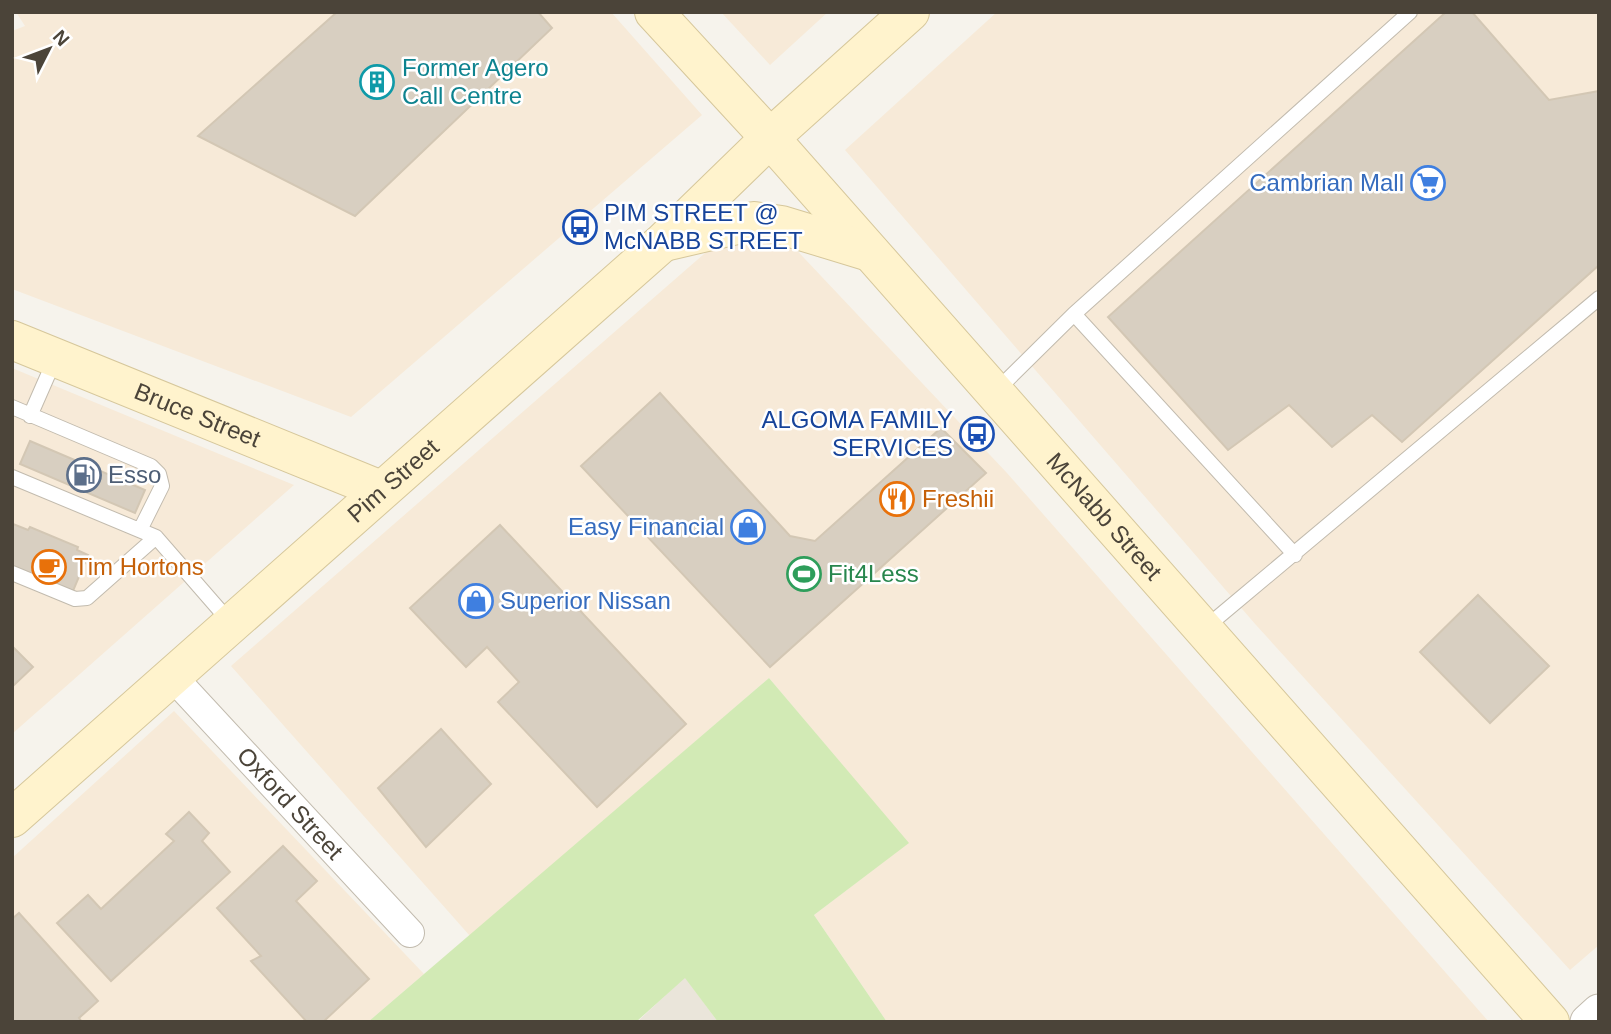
<svg xmlns="http://www.w3.org/2000/svg" width="1611" height="1034" viewBox="0 0 1611 1034" font-family="Helvetica,sans-serif">
	<rect width="100%" height="100%" fill="#f6f3ec"/>
	<path fill="#eae5da" d="M685,977L718,1022H637Z"/>
	<path fill="#f7ead8" d="M16,12H611L702,115L351,417L12,289V31L25,26Z
		M721,12H828L770,65Z
		M997,12H1599V945L1570,970L1256,625L845,150Z
		M788,241L1007,473L1489,1022H887L814,915L908,843L769,678L470,936L231,666L712,247Z
		M12,368L294,485L12,734Z
		M174,711L424,974L368,1022H12V858Z"/>
	<path fill="#d2eab5" d="M769,678L909,843L814,915L887,1022H718L685,978L636,1022H368Z"/>
	<path fill="#d8cfc1" stroke="#d3c7b4" stroke-width="2" d="M337,12H538L552,28L355,216L198,136Z
		M1446,12H1472L1549,100L1599,91V265L1402,442L1372,415L1332,447L1289,405L1228,450L1108,317Z
		M660,393L790,536L815,541L941,428L986,473L770,667L581,466Z
		M30,441L145,490L135,513L20,464Z
		M13,524L28,530L30,527L78,547L77,550L88,555L73,591L12,566Z
		M500,525L686,724L597,807L498,702L519,682L487,647L466,667L410,608Z
		M1478,595L1549,666L1490,723L1420,652Z
		M12,646L33,667L12,687Z
		M441,729L491,784L426,847L378,788Z
		M189,812L209,833L202,841L230,872L111,981L57,923L88,895L101,909L174,841L166,834Z
		M283,846L317,881L296,901L369,979L323,1022H307L251,961L261,956L217,908Z
		M19,913L98,1001L79,1018L82,1022H12V919Z"/>
	<g fill="none" stroke-linecap="round" stroke-linejoin="round">
		<g stroke="#c2bbae" stroke-width="16">
			<path id="service" d="M1074,314L1295,555
				M995,392L1074,314L1410,12
				M12,407L151,466L159,474L162,486L140,530
				M30,416L55,359
				M12,477L156,537L230,622
				M12,573L75,599L87,598L156,537
				M1205,628L1599,298"/>
		</g>
		<g stroke="#c2bbae" stroke-width="30">
			<g id="minor">
				<path id="s1" d="M171,675L410,933"/>
			</g>
		</g>
		<g stroke="#c2bbae" stroke-width="37">
			<path id="tertiary" d="M1588,1022L1599,1012"/>
		</g>
		<g stroke="#d6c79b" stroke-width="40">
			<g id="secondary">
				<path id="s2" d="M654,12L770,138L1550,1022"/>
				<path d="M664,242L754,221L781,225L870,252"/>
				<path id="s3" d="M12,340L381,490"/>
				<path id="s4" d="M12,818L662,243L770,138L910,12"/>
			</g>
		</g>
		<use href="#service" stroke="#fff" stroke-width="14"/>
		<use href="#minor" stroke="#fff" stroke-width="28"/>
		<use href="#tertiary" stroke="#fff" stroke-width="35"/>
		<use href="#secondary" stroke="#fff3cd" stroke-width="38"/>
	</g>
	<defs>
		<g id="building-ring" transform="scale(1.75)"><circle r="9.5" fill="#fff" stroke="#0f9aa8" stroke-width="1.5"/><path d="M-4-6H4V6H1V3H-1V6H-4ZM-2.5-4.3h1.7v1.8h-1.7ZM.8-4.3h1.7v1.8H.8ZM-2.5-1h1.7V.8h-1.7ZM.8-1h1.7V.8H.8Z" fill="#0f9aa8"/></g>
		<g id="supermarket-ring" transform="scale(1.75)"><circle r="9.5" fill="#fff" stroke="#3f7fe0" stroke-width="1.5"/><path d="M-6-5.5h2.5l.6 2H6L4.5 2H-2.5L-4.4-4H-6ZM-1.5 3.2a1.3 1.3 0 1 0 .1 0ZM3 3.2a1.3 1.3 0 1 0 .1 0Z" fill="#3f7fe0"/></g>
		<g id="bus-ring" transform="scale(1.75)"><circle r="9.5" fill="#fff" stroke="#1a4fb4" stroke-width="1.5"/><path d="M-5-6H5V4H4V6H2V4H-2V6H-4V4H-5ZM-3.5-4V0h7V-4ZM-3.5 1.2v1.5H-2V1.2ZM2 1.2v1.5H3.5V1.2Z" fill="#1a4fb4"/></g>
		<g id="fuel-ring" transform="scale(1.75)"><circle r="9.5" fill="#fff" stroke="#5c6f8a" stroke-width="1.5"/><path d="M-5.5-6h7V0h2V4h1.3V-2.5L3-4.5l.8-.8L6-3V5H2.5V1h-1V6h-7ZM-4.2-4.7v3.2H.2V-4.7Z" fill="#5c6f8a"/></g>
		<g id="restaurant-ring" transform="scale(1.75)"><circle r="9.5" fill="#fff" stroke="#e8710a" stroke-width="1.5"/><path d="M-5-6h1v4h1v-4h1v4h1v-4h1v5L-1.5 .5V6h-2V.5L-5-1ZM5-6V6H3V1.5H1.5Q1.5-4 5-6Z" fill="#e8710a"/></g>
		<g id="shop-ring" transform="scale(1.75)"><circle r="9.5" fill="#fff" stroke="#3f7fe0" stroke-width="1.5"/><path d="M-5-2.5h2.3a2.7 3.5 0 0 1 5.4 0H5L5.5 6h-11ZM-1.5-2.5h3a1.5 2.3 0 0 0-3 0Z" fill="#3f7fe0"/></g>
		<g id="cafe-ring" transform="scale(1.75)"><circle r="9.5" fill="#fff" stroke="#e8710a" stroke-width="1.5"/><path d="M-5.5-4.5H6V0H3Q3 3.5 0 3.5H-2.5Q-5.5 3.5-5.5 0ZM3-3.2v2h1.7v-2ZM-6 4.5H4V6H-6Z" fill="#e8710a"/></g>
		<g id="stadium-ring" transform="scale(1.75)"><circle r="9.5" fill="#fff" stroke="#2e9e5b" stroke-width="1.5"/><path d="M0-5a6.5 5 0 1 0 0 10a6.5 5 0 1 0 0-10ZM-3.5-1.8h7v3.6h-7Z" fill="#2e9e5b"/></g>
	</defs>
	<g fill-rule="evenodd">
		<use href="#building-ring" x="377" y="82"/>
		<use href="#supermarket-ring" x="1428" y="183"/>
		<use href="#bus-ring" x="580" y="227"/>
		<use href="#bus-ring" x="977" y="434"/>
		<use href="#fuel-ring" x="84" y="475"/>
		<use href="#restaurant-ring" x="897" y="499"/>
		<use href="#shop-ring" x="748" y="527"/>
		<use href="#cafe-ring" x="49" y="567"/>
		<use href="#stadium-ring" x="804" y="574"/>
		<use href="#shop-ring" x="476" y="601"/>
	</g>
	<g text-anchor="middle" stroke-width="5" stroke-linejoin="round" paint-order="stroke">
		<g font-size="24" fill="#0d838f" stroke="#fff" text-anchor="start">
			<text x="402" y="76">Former Agero<tspan x="402" dy="28">Call Centre</tspan></text>
		</g>
		<g font-size="24" fill="#366cbe" stroke="#fff" text-anchor="end">
			<text x="1404" y="191">Cambrian Mall</text>
			<text x="724" y="535">Easy Financial</text>
			<text x="500" y="609" text-anchor="start">Superior Nissan</text>
		</g>
		<g font-size="24" fill="#164399" stroke="#fff" text-anchor="start">
			<text x="604" y="221">PIM STREET @<tspan x="604" dy="28">McNABB STREET</tspan></text>
			<text x="953" y="428" text-anchor="end">ALGOMA FAMILY<tspan x="953" dy="28">SERVICES</tspan></text>
		</g>
		<g font-size="24" fill="#4b4439" stroke="#fff">
			<text dy="8" stroke="none"><textPath href="#s3" startOffset="200">Bruce Street</textPath></text>
			<text dy="8" stroke="none"><textPath href="#s4" startOffset="509">Pim Street</textPath></text>
			<text dy="8" stroke="none"><textPath href="#s2" startOffset="676">McNabb Street</textPath></text>
			<text dy="8" stroke="none"><textPath href="#s1" startOffset="175">Oxford Street</textPath></text>
		</g>
		<g font-size="24" fill="#4e5e75" stroke="#fff" text-anchor="start">
			<text x="108" y="483">Esso</text>
		</g>
		<g font-size="24" fill="#c56008" stroke="#fff" text-anchor="start">
			<text x="922" y="507">Freshii</text>
			<text x="74" y="575">Tim Hortons</text>
		</g>
		<g font-size="24" fill="#27864d" stroke="#fff" text-anchor="start">
			<text x="828" y="582">Fit4Less</text>
		</g>
	</g>
	<rect width="1611" height="1034" fill="none" stroke="#4b4439" stroke-width="28"/>
	<g transform="translate(49 49) rotate(48)" stroke="#ffffff" stroke-width="5" paint-order="stroke">
	<path d="M0-5L12 26L0 18L-12 26Z" fill="#4b4439"/>
	<text y="-10" font-size="19" font-weight="bold" text-anchor="middle" fill="#4b4439">N</text>
	</g>
</svg>
